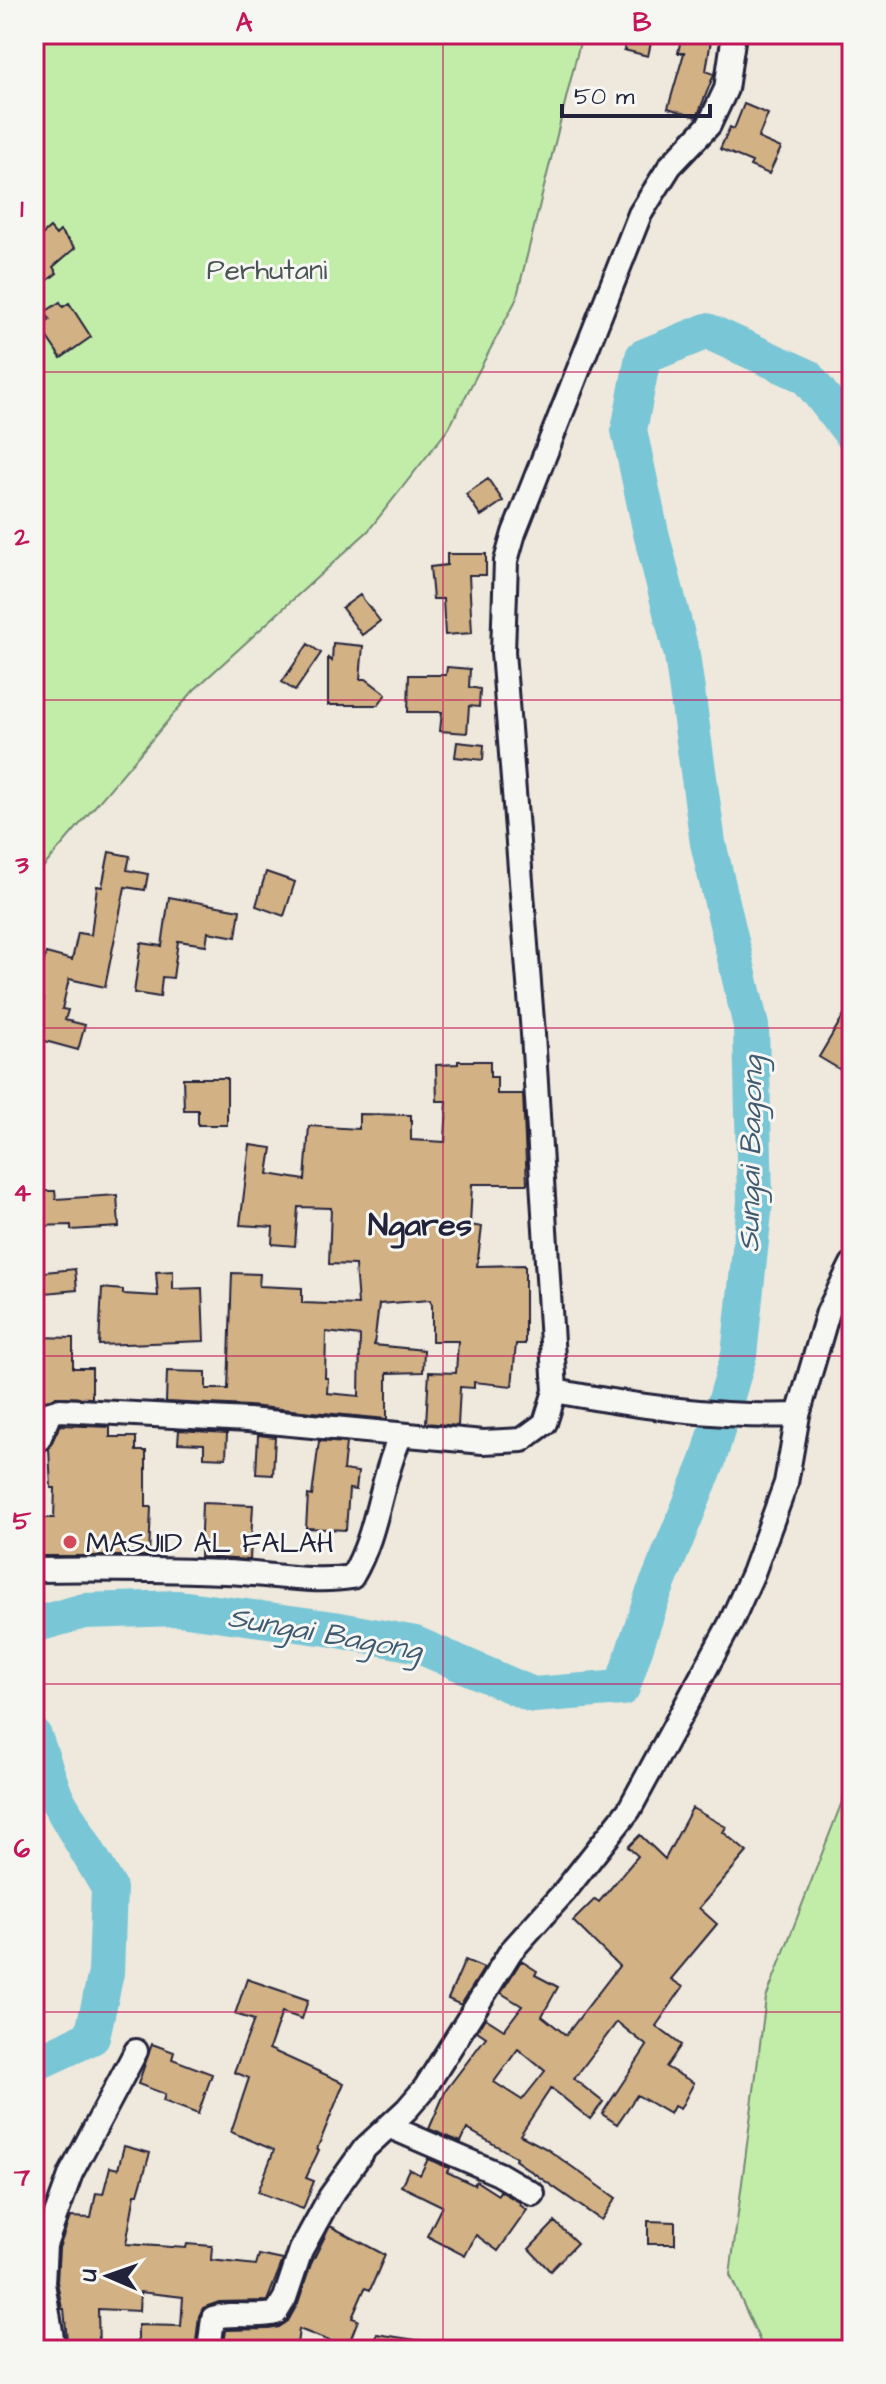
<svg xmlns="http://www.w3.org/2000/svg" width="886" height="2384" viewBox="0 0 886 2384" font-family="'Architects Daughter',sans-serif">
	<rect width="100%" height="100%" fill="#efe8dc"/>
	<filter id="ink" filterUnits="userSpaceOnUse"><feTurbulence type="fractalNoise" baseFrequency=".0125" numOctaves="2"/><feDisplacementMap in="SourceGraphic" scale="16" xChannelSelector="R" yChannelSelector="G"/><feConvolveMatrix kernelMatrix="1 2 1 2 8 2 1 2 1" color-interpolation-filters="sRGB"/></filter>
	<g filter="url(#ink)">
		<path fill="#c2eda9" stroke="#728872" stroke-width="2" d="M34,34H582L516,300L449,428L368,531L194,690L34,878Z
			M852,1776V2350H764L730,2275L766,1998Z"/>
		<g fill="none" stroke-linecap="round" stroke-linejoin="round">
			<path stroke="#78c6d6" stroke-width="36" d="M34,1625L84,1611L179,1608L334,1629L415,1644L533,1695L622,1688L651,1600L708,1461L739,1355L755,1202L751,1026L708,843L682,655L651,533L629,430L643,357L707,331L806,376L852,434
				M34,1736L55,1796L109,1888L106,1973L92,2037L34,2064"/>
		</g>
		<path fill="#d2b185" stroke="#22223b" stroke-width="2" fill-rule="evenodd" d="M628,34H653L648,56L624,50Z
			M682,34H712L706,71L714,74L697,117L668,108L684,53H678Z
			M744,104L768,114L758,138L781,148L769,174L750,166L752,162L720,149L730,127L734,129Z
			M50,228L56,235L60,231L75,248L53,267L57,273L43,284L34,273V242Z
			M60,302L63,307L69,303L91,337L61,358L40,327L50,320L45,312Z
			M488,479L503,501L481,516L466,494Z
			M447,554H486V575H469L472,633L445,635L443,599H433L430,567L447,565Z
			M360,595L380,621L362,635L342,608Z
			M333,643L363,646L360,679H366L386,694L378,705H328V658L332,661Z
			M308,644L321,653L295,691L282,682Z
			M447,667L470,669L469,687L480,689L479,707L469,706L467,733L440,731L442,712H408L409,675H446Z
			M457,742L484,745L483,760L455,757Z
			M109,852L130,856L127,870L148,874L145,890L125,887L105,987L69,979L62,1009L68,1010L65,1020L85,1025L78,1050L34,1038L44,999L35,997L46,953L72,960L78,933L91,935L97,886L102,887Z
			M266,872L295,882L284,916L256,906Z
			M169,897L240,910L236,937L208,932L206,945L178,941L173,978L162,977L160,997L134,993L141,943L162,946Z
			M852,1001V1062L846,1073L819,1057Z
			M458,1061H490V1077H497V1094H523L527,1184H472L470,1225L482,1227L477,1266L525,1265V1344H516L512,1386L474,1382V1388L460,1387L458,1426L426,1423L429,1372L456,1373L458,1341H432V1305L430,1300L379,1304L374,1345L424,1350L423,1372L387,1373V1419L249,1406L166,1402L167,1371L206,1372V1389H228L232,1273L260,1274L259,1286L302,1288V1303L358,1305L355,1265L329,1264L331,1208L298,1207L295,1246L272,1244L273,1227L240,1225L250,1145L272,1148L268,1174L305,1180L309,1126L359,1129V1114L411,1115V1140L445,1142L447,1101H437L436,1065L458,1064ZM326,1332L360,1336L359,1396L327,1393L328,1378H325Z
			M183,1078H227V1125H198V1110H184Z
			M34,1191H55L56,1199L117,1195L119,1227L71,1230V1225L34,1226Z
			M75,1269L77,1290L34,1294V1273Z
			M173,1271V1289L202,1288L204,1341L99,1345L102,1288L123,1290V1294L158,1296L156,1272Z
			M39,1337L73,1338V1368H92V1398L56,1397L41,1402L34,1415V1402L39,1403Z
			M60,1425L110,1427V1437H136V1451H146V1507H151L149,1556H34V1518H54L55,1488H51L49,1448Z
			M179,1430L227,1433L226,1458L204,1457V1444L178,1443Z
			M258,1435L275,1437L273,1475L256,1474Z
			M319,1441L346,1443L343,1470L358,1472L356,1490L349,1489L346,1530L306,1528L308,1495L312,1496Z
			M202,1503L253,1505L250,1560L200,1557Z
			M692,1808L726,1827L723,1832L747,1852L699,1908L717,1924L671,1979L683,1987L656,2026L681,2045L666,2067L694,2083L680,2109L674,2106L670,2114L637,2095L617,2124L602,2114L647,2046L617,2022L574,2079L603,2102L590,2119L551,2088L520,2135L547,2149L616,2198L601,2220L515,2160L516,2157L467,2129L461,2142L429,2129L446,2090L486,2037L477,2031L485,2018L504,2030L522,2006L501,1993L521,1961L537,1971L535,1975L558,1987L542,2016L566,2035L619,1966L573,1921L595,1899L599,1902L638,1856L628,1847L640,1835L665,1859ZM518,2049L545,2071L522,2100L494,2082Z
			M465,1960L484,1968L461,2005L448,1999Z
			M247,1979L308,2000L302,2019L282,2012L269,2049L344,2083L317,2149L319,2150L306,2178L314,2181L303,2209L258,2192L274,2150L231,2132L249,2078L234,2072L254,2020L235,2014Z
			M152,2044L174,2052L172,2059L212,2074L198,2114L163,2101L165,2094L138,2084Z
			M124,2146L150,2153L138,2194H135L126,2244L186,2248L187,2244L212,2246L211,2260L256,2265L259,2255L283,2260L267,2301L219,2302L203,2308L199,2316L195,2350H138V2325L181,2326L183,2297L140,2292L139,2311L98,2309L99,2350H68L64,2309H62L57,2282L59,2248L70,2217L91,2218L96,2193L103,2194L110,2167L118,2169Z
			M428,2159L449,2168L447,2172L474,2185L476,2181L498,2195L500,2191L521,2203L520,2205L527,2210L498,2251L476,2235L465,2256L427,2236L442,2206L401,2186L409,2169L420,2175Z
			M648,2221L675,2222V2244H648Z
			M555,2222L577,2243L550,2271L529,2249Z
			M330,2226L385,2255L370,2290L365,2288L352,2318L358,2320L347,2348L299,2329L297,2345L254,2340V2350H223L226,2330L269,2329L279,2327L288,2321L298,2303L311,2264Z
			M377,2334L423,2341L422,2350H375Z"/>
		<g fill="none" stroke-linecap="round" stroke-linejoin="round">
			<g stroke="#22223b" stroke-width="28">
				<path id="minor" d="M555,1391C635,1406 716,1418 798,1415L828,1312L852,1264
					M34,1440L39,1439L50,1413L60,1410L248,1420L483,1442L522,1440L545,1423L555,1391L533,1034L503,652L506,561L514,533L640,214L670,166L709,125L726,89L734,34
					M34,1570C97,1569 161,1570 224,1572C267,1573 309,1584 352,1577C379,1531 379,1483 401,1435
					M388,2126L499,2174L533,2194
					M54,2350L43,2283L45,2245L71,2173L136,2051
					M209,2350L213,2318C233,2311 255,2319 276,2313L285,2298L301,2250L330,2197L365,2148L407,2109L425,2088L511,1951L564,1892L629,1810L730,1624L753,1573L786,1483L798,1415"/>
			</g>
			<use href="#minor" stroke="#f6f6f2" stroke-width="22"/>
		</g>
	</g>
	<path fill="none" stroke="#c2185b" stroke-width="2" stroke-opacity="0.55" d="M443,34V2350M34,372H852M34,700H852M34,1028H852M34,1356H852M34,1684H852M34,2012H852"/>
	<circle fill="#d1495b" stroke="#f6f6f2" stroke-width="3" cx="70" cy="1542" r="8"/>
	<g text-anchor="middle" stroke-width="6" stroke-linejoin="round" paint-order="stroke">
		<g font-size="28" fill="#4a5556" stroke="#f6f6f2">
			<text x="267" y="279">Perhutani</text>
		</g>
		<g font-size="28" fill="#22223b" stroke="#f6f6f2" text-anchor="start">
			<text x="86" y="1552">MASJID AL FALAH</text>
		</g>
		<g font-size="30" font-style="italic" fill="#405b71" stroke="#f6f6f2">
			<text transform="translate(750 1154) rotate(-89)" y="10">Sungai Bagong</text>
			<text transform="translate(325 1633) rotate(10)" y="10">Sungai Bagong</text>
		</g>
		<g font-size="32" font-weight="bold" fill="#22223b" stroke="#f6f6f2">
			<text x="420" y="1235">Ngares</text>
		</g>
	</g>
	<rect width="886" height="2384" fill="none" stroke="#f6f6f2" stroke-width="88"/>
	<g transform="translate(108 2276) rotate(272)" stroke="#f6f6f2" stroke-width="6" paint-order="stroke">
	<path d="M0-6L14 30L0 20L-14 30Z" fill="#22223b"/>
	<text y="-12" font-size="22" font-weight="bold" text-anchor="middle" fill="#22223b">U</text>
	</g>
	<path d="M562 104v12h148v-12" fill="none" stroke="#22223b" stroke-width="4"/>
	<text x="574" y="104" font-size="24" fill="#22223b" stroke="#f6f6f2" stroke-width="6" paint-order="stroke">50 m</text>
	<rect x="44" y="44" width="798" height="2296" fill="none" stroke="#c2185b" stroke-width="3"/>
	<g font-size="26" text-anchor="middle" font-weight="bold" fill="#c2185b">
		<text x="244" y="31">A</text>
		<text x="642" y="31">B</text>
		<text x="22" y="217">1</text>
		<text x="22" y="545">2</text>
		<text x="22" y="873">3</text>
		<text x="22" y="1201">4</text>
		<text x="22" y="1529">5</text>
		<text x="22" y="1857">6</text>
		<text x="22" y="2185">7</text>
	</g>
</svg>
